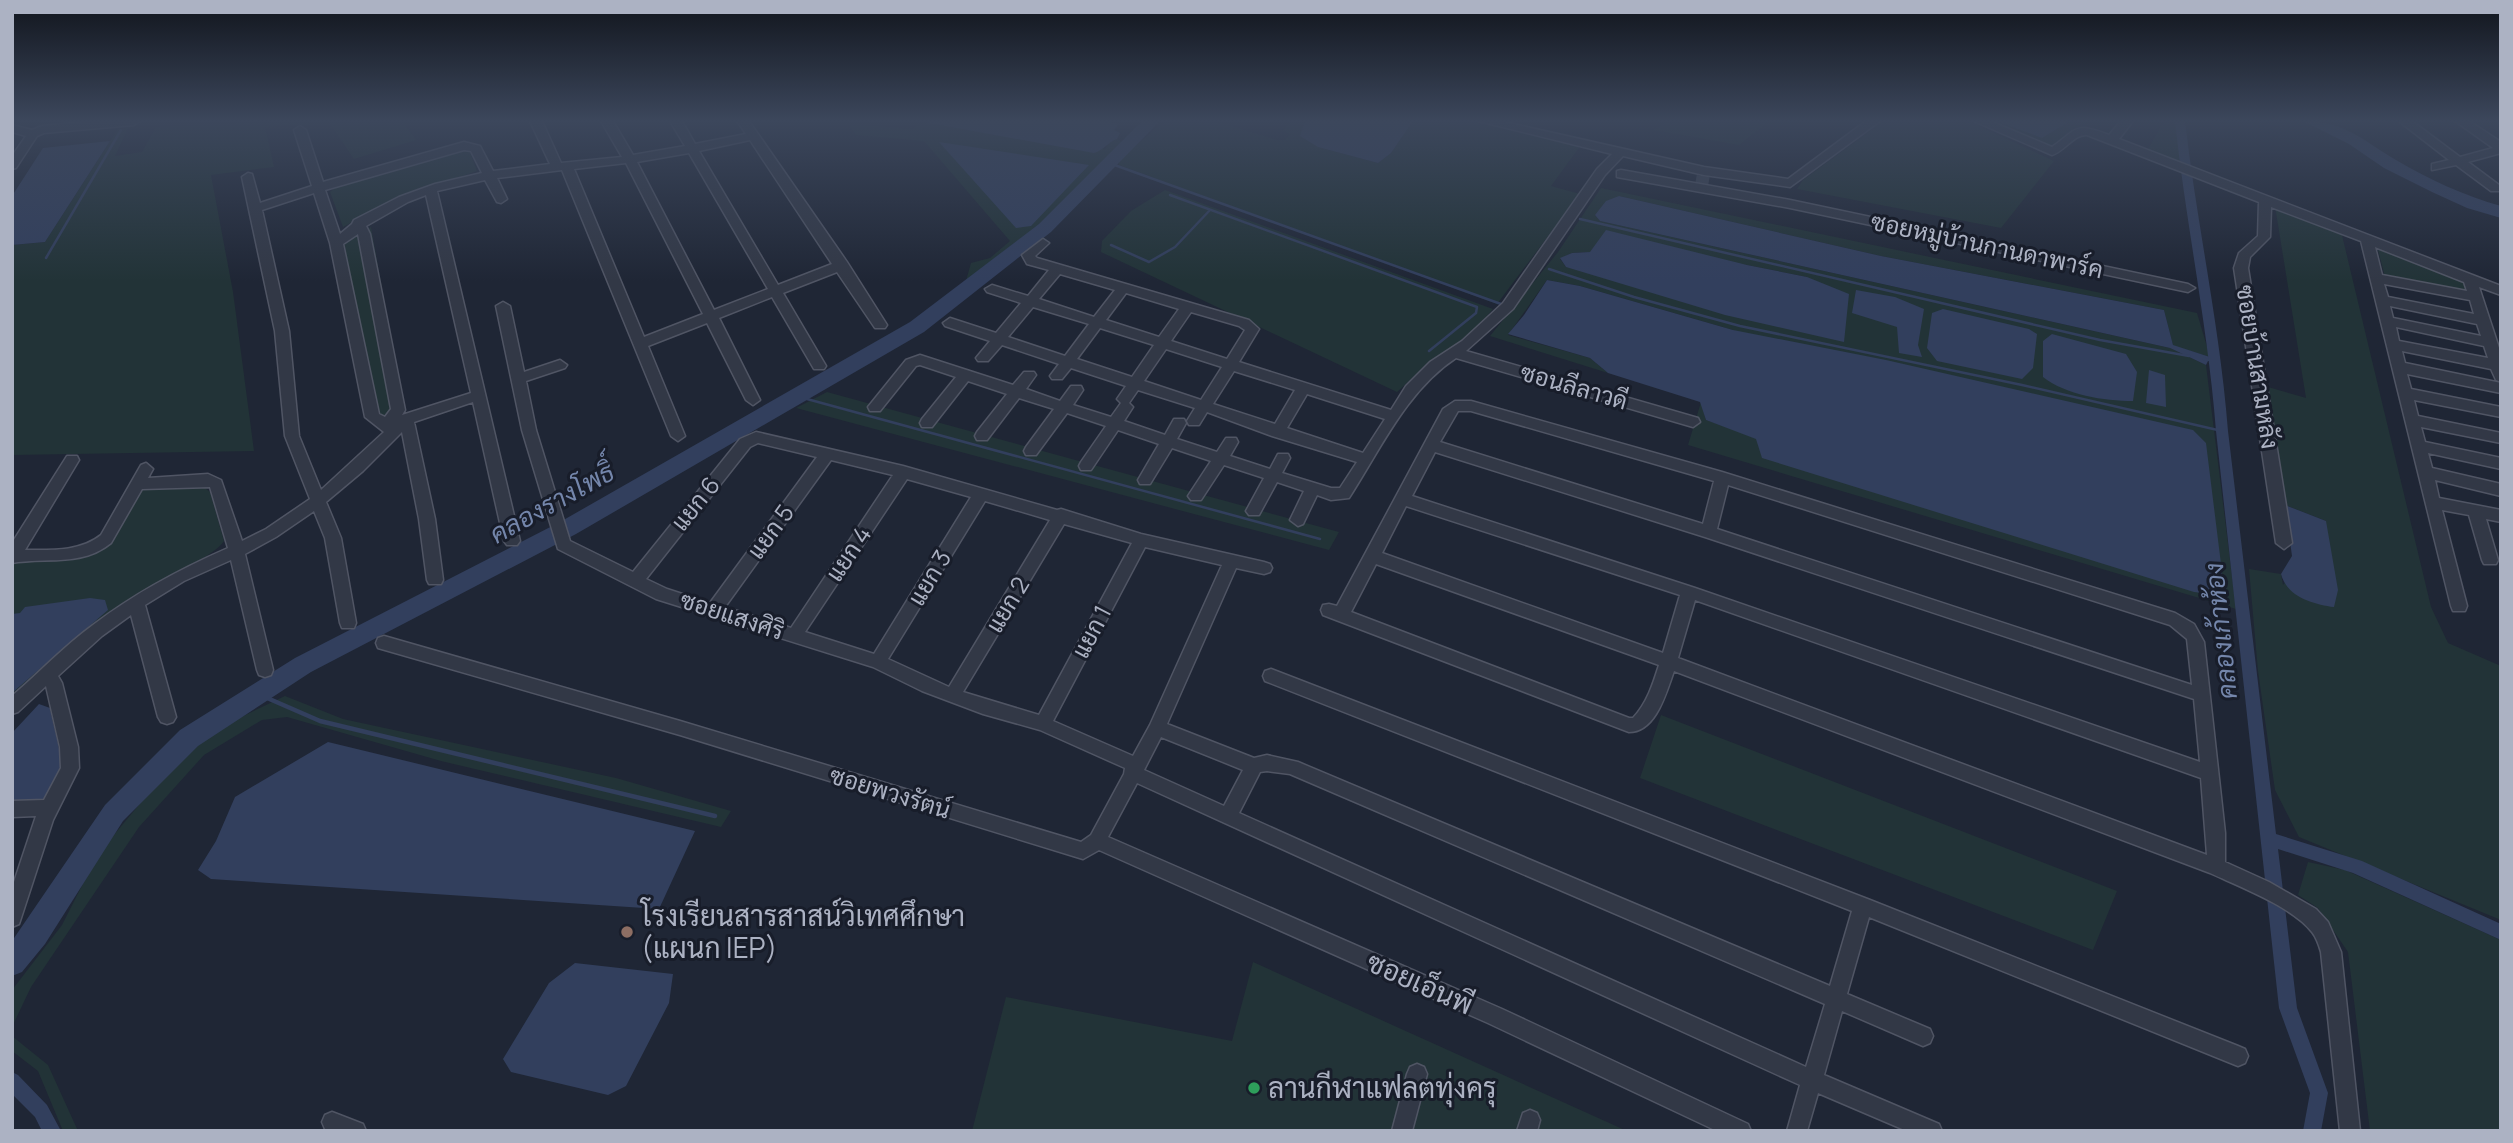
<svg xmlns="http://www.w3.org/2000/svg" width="2513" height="1143" viewBox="0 0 2513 1143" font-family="Manrope,Sarabun,sans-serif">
	<rect width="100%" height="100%" fill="#1f2635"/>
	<path fill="#223337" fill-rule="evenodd" d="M283,121H402L416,140L354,159L329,122L265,127L274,167L211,175L233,292L254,451L12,455V245L45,242L118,129L128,128L115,156L142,152L156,127Z
		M1165,121H1215L1277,140H1285L1290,134L1283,131L1290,121H1305L1302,130L1318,147L1378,163L1391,153L1413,121H1469L1581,145L1551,186L1580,194L1497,304L1119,165V159Z
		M1668,121H1769L1739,145L1654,130Z
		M1884,121H1968L2054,161L2001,228L1797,189L1803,180Z
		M1984,121H1997L2042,138L2070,121H2089L2051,147Z
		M2164,121H2178L2185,164L2147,151Z
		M924,122L1105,149L1110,141L1117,139L1122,142L1041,227L965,284L971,263L990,258L1010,241L924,141L856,135L849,124L912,129Z
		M469,150L477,171L400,197L343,227L330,192L337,186L457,151Z
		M1601,188L2197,313L2210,357L2173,346L2164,310L1881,256L1619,196L1595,215L1600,221L2170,348L2206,365L2236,609L1688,445L1701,402L1706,420L2219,594L2222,572L1733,330L1580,286L1547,280L1508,335L1590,358L1608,373L1490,336L1558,252ZM1590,252L1747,265L1807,277L1566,267L1560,259L1572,253Z
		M1165,190L1493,309L1462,344L1430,362L1397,392L1101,252L1102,241L1131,211Z
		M2275,206L2341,231L2431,607L2448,643L2501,666V920L2299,837L2275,790L2258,671L2249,569L2281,574L2283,585L2326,521L2285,505L2268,387L2306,398Z
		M371,227L405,416L376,424L342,246Z
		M2377,246L2468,283L2472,294L2385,277Z
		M827,392L1339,532L1329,550L796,408Z
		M201,485L210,492L224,541C216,554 174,574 157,585C106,618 54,652 12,698V564L101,551L137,491L149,486Z
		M285,696L343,719L616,778L731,811L721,827L441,761L287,717L262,720L204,755L139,827L31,987L12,1027V990L62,925L98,854L148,794L214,730Z
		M1661,715L2117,891L2093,950L1640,778Z
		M2308,862L2345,870L2501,940V1131H2370L2348,952L2318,908L2298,895Z
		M1253,962L1627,1131H972L1006,997L1232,1041Z
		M12,1036L48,1065L78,1131H63L38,1071L12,1051Z"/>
	<path fill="#323f5d" d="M1106,121L1119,124L1114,130L1120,133L1117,139C1108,142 1104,150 1094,153L924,122Z
		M1305,121H1413L1391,153L1378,163L1318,147L1300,136Z
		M1997,121H2070L2042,138Z
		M110,141L45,242L12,245V196L43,148Z
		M939,142L1089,165L1031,226L1016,228Z
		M1619,196L1881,256L2164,310L2173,345L2210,357L2206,365L2170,348L1600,221L1595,215L1606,201Z
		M1606,230L1747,265L1807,277L1849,294L1844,342L1725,315L1566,267L1560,258L1572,253L1590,252Z
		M1547,280L1580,286L1733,330L1886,360L2193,430L2206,443L2222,572L2219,595L2194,592L1762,458L1756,439L1706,420L1700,402L1608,373L1590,358L1508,334L1524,315Z
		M1856,290L1895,297L1924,309L1918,345L1922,357L1899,353L1897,327L1852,313Z
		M1943,309L2029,329L2037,334L2033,368L2022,379L1937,361L1927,348L1932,313Z
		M2052,334L2126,354L2137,372L2133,401C2104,401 2066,395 2043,377V341Z
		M2149,370L2165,375L2166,407L2146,403Z
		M2285,505L2326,521L2338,590L2334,607C2313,604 2287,597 2281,574L2292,556Z
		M90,598L105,600L108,610L12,693V614L20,613L25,607Z
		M39,704L50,708C57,746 73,773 41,801L12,802V733Z
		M328,742L695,831L659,909L211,879L198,870L216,841L235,797Z
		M575,963L673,974L669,1003L626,1086L608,1095L511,1072L503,1059L549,983Z"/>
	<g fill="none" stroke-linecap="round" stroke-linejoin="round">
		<path stroke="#323f5d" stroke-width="2.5" d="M1109,163L1501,304
			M1170,195L1477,307L1476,313L1429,351
			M1580,219L2100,340L2189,356
			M1111,245L1149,262L1175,247L1210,210
			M46,258L121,130
			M1549,269L1634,297L1740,326L2022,385L2222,431
			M2204,359L2216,361
			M796,396L1320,539"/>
		<path stroke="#323f5d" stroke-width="4.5" d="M258,694L320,721L715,816"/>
		<path fill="#323f5d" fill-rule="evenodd" d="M2175,121H2185C2197,225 2220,327 2228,431L2276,834L2362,861L2501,924V940L2353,873L2278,849L2297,1008L2328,1093L2321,1131H2303L2310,1093L2279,1008L2216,431C2208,327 2186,225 2175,121Z
			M12,1072L18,1075L47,1105L61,1131H42L35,1117L12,1094Z"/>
		<path fill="#323f5d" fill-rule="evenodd" d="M1142,121H1160L1051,232L924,332L576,534L311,672L198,746L123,821L45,944L22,972L12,976V941L105,805L180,730L295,658L560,522L910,322L1039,224Z
			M2303,121C2345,121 2362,140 2396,160C2428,179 2465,196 2501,206V218L2467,208L2432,192L2384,168L2349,144Z"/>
		<path stroke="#3b4251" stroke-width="13" stroke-dasharray="13 7" stroke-linecap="butt" d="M1701,189L1704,171"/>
		<g stroke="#505564" stroke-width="3">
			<path id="minor" d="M96,121H140L134,125L44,133L37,136L16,168L12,169V156L26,136L12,132V125L32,130L42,126Z
				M530,121H542L561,163L622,157L601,121H613L633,155L685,146L670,121H682L695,144L746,134L737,121H749L847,262L887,325L885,328H875L837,272L783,293L826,366L824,369H814L772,297L719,318L760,400L753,405L746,400L707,323L648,346L685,436L678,441L671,436L562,170L497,178L507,199L501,203L497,202L485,180L437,191L520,541L517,545H507L504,541L473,402L414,422L435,519L443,580L441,584H429L427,580L419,519L402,432L363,471L326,502L341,538L356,623L354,628H342L340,623L325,538L314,511L276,537L245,554L273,670L271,675L265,677L259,675L257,670L231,560L184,581L145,605L176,717L173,722L167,724L161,722L158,717L131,615L102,636L58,676L62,683L78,747L79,768L53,820L21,918L19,924L12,927V888L36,816L12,817V801L44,800L61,768L60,747L46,686L18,712L12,714V696C39,673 64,646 93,625C135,593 180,569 228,548L210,487L142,489L111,543C82,567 46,557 12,563V543L67,456H77L79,460L25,550C50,550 80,552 101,535L141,465L146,463L153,469L148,478L208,474L221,480L242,541L266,529L310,499L285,436L275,331L242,177L248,173L252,174L260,203L312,186L294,130L300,126L306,130L323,182L464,142L480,146L493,171L550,164ZM750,140L832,264L778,285L699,151ZM464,150L471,151L482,173L435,184L399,197L354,220L352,224L340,234L325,190ZM689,153L768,289L714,310L637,162ZM626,163L703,314L644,337L574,169ZM314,193L330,243L365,417L384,432L321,490L299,436L289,331L262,210ZM426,195L471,393L402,415L405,410L370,234L366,226L408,202ZM358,234L391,409L385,417L379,414L343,244Z
				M1478,121H1500L1704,167L1788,179L1866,121H1880L1790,187L1704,175L1623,156L1605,175L1513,309L1466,351L1698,418L1700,422L1693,427L1456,358C1407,390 1380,450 1349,498L1331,500L1317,495L1303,524L1298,526L1290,520L1304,491L1277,482L1259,515H1249L1246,511L1264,478L1224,465L1201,500H1191L1188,496L1211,461L1172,448L1150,484H1140L1138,480L1159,444L1118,430L1091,470H1081L1079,466L1081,462L1106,426L1067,413L1036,455H1026L1024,451L1026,447L1054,409L1019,398L987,440H977L975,436L977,432L1007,394L968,381L932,427H922L920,423L922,419L956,377L920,365L916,366L880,411H870L868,407L906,360L920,355L1013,385L1024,372H1034L1036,375L1026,389L1060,401L1071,386H1081L1083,390L1073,405L1111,417L1121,403L1117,399L1126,386L1071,368L1062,379H1052L1050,376L1059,364L1002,345L988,361H978L976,358L990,341L945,326L943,323L950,318L996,333L1021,303L987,292L985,289L992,285L1028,296L1049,270L1027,264L1022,255L1043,239L1049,243L1035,256L1037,258L1249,320L1259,329L1239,362L1391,410L1406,386L1430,362L1462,341L1503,303L1597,169L1612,154ZM1060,274L1115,290L1094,317L1039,299ZM1126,293L1179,309L1159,337L1106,320ZM1033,307L1089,324L1065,356L1008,337ZM1191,312L1239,326L1245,330L1227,359L1171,341ZM1100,328L1154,345L1132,377L1077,359ZM1166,349L1222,367L1201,400L1144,381ZM1234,371L1295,390L1275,424L1213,404ZM1138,390L1195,408L1187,421L1189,425H1199L1207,412L1272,436L1357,462L1340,488H1331L1282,473L1290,458L1288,454H1278L1270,469L1230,456L1238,442L1236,438H1226L1217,452L1177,439L1186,423L1184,419H1174L1165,435L1124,421L1133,407L1129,403ZM1307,394L1385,419L1363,453L1287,428Z
				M1974,121H1990L2052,147C2079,128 2074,122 2109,135L2121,121H2133L2119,139L2501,286V295L2479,287L2501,354V382L2496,380L2491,369L2402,351L2405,363L2501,383V393L2407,374L2411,389L2501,407V417L2414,400L2418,416L2501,433V443L2421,427L2425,442L2501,458V469L2428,453L2432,468L2501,484V496L2435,480L2439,498L2501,510V522L2486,519L2498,560L2496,564H2484L2482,560L2469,515L2442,510L2467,606L2465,611H2453L2451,606L2361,241L2271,207L2270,237L2250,257L2248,268L2292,543L2284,549L2276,543L2234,268L2239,253L2258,236L2259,202L2087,135C2074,134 2065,151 2052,155ZM2375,247L2464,282L2467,291L2382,275ZM2384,284L2470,300L2474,314L2388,297ZM2390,306L2477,324L2481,336L2393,318ZM2396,327L2484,346L2488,358L2399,341Z
				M2412,121L2460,157L2493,148L2455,121H2469L2501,142V153L2468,162L2499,185V191H2491L2456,165L2432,170V164L2449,160L2400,122Z
				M1621,170L1790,200L2188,284L2195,288L2188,292L1790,208L1617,177V171Z
				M503,302L510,306L524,372L560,360L567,365L565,368L526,381L536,430L570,541L633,572L740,439L756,432L903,466L1057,510L1061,509L1141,534L1264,562L1270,564L1272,568L1270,572L1264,574L1236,568L1167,724L1254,758L1267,755L1298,762L1830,986L1852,911L1265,681L1263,676L1265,671L1271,669L1870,900L2238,1046L2245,1049L2248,1056L2245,1063L2238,1066L1869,917L1847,994L1930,1029L1933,1036L1930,1043L1923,1046L1842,1011L1824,1075L1939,1124L1942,1131H1907L1818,1093L1807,1131H1787L1800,1085L1137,783L1108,837L1502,1009L1748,1124L1751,1131H1717L1488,1023L1099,850L1083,859L680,735L378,648L376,643L378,638L384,636L680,721L1081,842L1091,835L1124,774L1125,768L1040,730L983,714L922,691L873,667L656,599L558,549L522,430L496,306ZM758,443L817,457L710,603L667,589L646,579L750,447ZM831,460L893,475L791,628L725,607ZM907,479L971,497L874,654L805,632ZM985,501L1050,520L949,687L888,659ZM1064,524L1132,543L1039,715L963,692ZM1145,547L1222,565L1150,725L1133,756L1053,721ZM1161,737L1243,770L1224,806L1144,770ZM1267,771L1290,774L1825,1004L1806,1067L1239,813L1260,772Z
				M1455,401H1471L1722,472L2175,613L2194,624L2204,642L2225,833V862L2269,882L2316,909L2328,922L2341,952L2360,1131H2340L2321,952C2319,945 2316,937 2312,932C2293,907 2238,886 2210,873L1674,671C1666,693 1656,732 1629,732L1323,615L1321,610L1323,605L1329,604L1337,606L1443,409ZM1458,411H1471L1714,481L1703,524L1440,442ZM1435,452L1705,537L2194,699L2200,762L1695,588L1412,496ZM1728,485L2170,625L2187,639L2192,685L1717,529ZM1406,506L1680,595L1663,653L1382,553ZM1376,564L1659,665C1653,684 1647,703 1633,718H1629L1351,612ZM1695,600L2201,778L2207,855L1678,658Z
				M1417,1064L1424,1067L1427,1074L1412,1131H1392L1407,1074L1410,1067Z
				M1530,1110L1537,1113L1540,1120L1537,1131H1517L1523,1113Z
				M332,1112L363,1124L366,1131L325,1129L322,1122L325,1115Z"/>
		</g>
		<use href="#minor" fill="#323846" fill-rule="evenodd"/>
	</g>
	<linearGradient id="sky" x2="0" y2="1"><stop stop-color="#11151d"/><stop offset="0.43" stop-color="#3c475c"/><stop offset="1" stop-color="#3c475c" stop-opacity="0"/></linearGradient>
	<rect width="2513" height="281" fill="url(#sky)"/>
	<circle fill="#8d6e63" stroke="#181d2a" stroke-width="2.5" cx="627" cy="932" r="7"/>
	<circle fill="#2e9e5b" stroke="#181d2a" stroke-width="2.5" cx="1254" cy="1088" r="7"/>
	<g text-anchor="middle" stroke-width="6" stroke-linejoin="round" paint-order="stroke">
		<g font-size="24" fill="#acb2c3" stroke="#181d2a">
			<text transform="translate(1987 246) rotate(12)" y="8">ซอยหมู่บ้านกานดาพาร์ค</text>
			<text transform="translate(2257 367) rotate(81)" y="8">ซอยบ้านสามหลัง</text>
			<text transform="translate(1574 387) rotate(16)" y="8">ซอนลีลาวดี</text>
			<text transform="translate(696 504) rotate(-51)" y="8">แยก 6</text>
			<text transform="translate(771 532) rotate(-54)" y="8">แยก 5</text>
			<text transform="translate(849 554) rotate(-56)" y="8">แยก 4</text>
			<text transform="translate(930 578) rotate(-59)" y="8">แยก 3</text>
			<text transform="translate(1008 605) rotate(-59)" y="8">แยก 2</text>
			<text transform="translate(732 616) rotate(18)" y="8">ซอยแสงศิริ</text>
			<text transform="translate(1092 632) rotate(-62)" y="8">แยก 1</text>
			<text transform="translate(890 793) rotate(17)" y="8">ซอยพวงรัตน์</text>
		</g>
		<g font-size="26" font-style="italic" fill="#7486ab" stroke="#181d2a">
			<text transform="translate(552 503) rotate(-29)" y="9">คลองรางโพธิ์</text>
			<text transform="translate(2221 631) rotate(-96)" y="9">คลองเก้าห้อง</text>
		</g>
		<g font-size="28" fill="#acb2c3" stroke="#181d2a" text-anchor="start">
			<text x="641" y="926">โรงเรียนสารสาสน์วิเทศศึกษา<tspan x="641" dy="32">(แผนก IEP)</tspan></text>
			<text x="1268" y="1098">ลานกีฬาแฟลตทุ่งครุ</text>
		</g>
		<g font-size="28" fill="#acb2c3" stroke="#181d2a">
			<text transform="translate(1420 983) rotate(24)" y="10">ซอยเอ็นพี</text>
		</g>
	</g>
	<rect width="2513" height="1143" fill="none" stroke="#acb2c3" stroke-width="28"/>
</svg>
